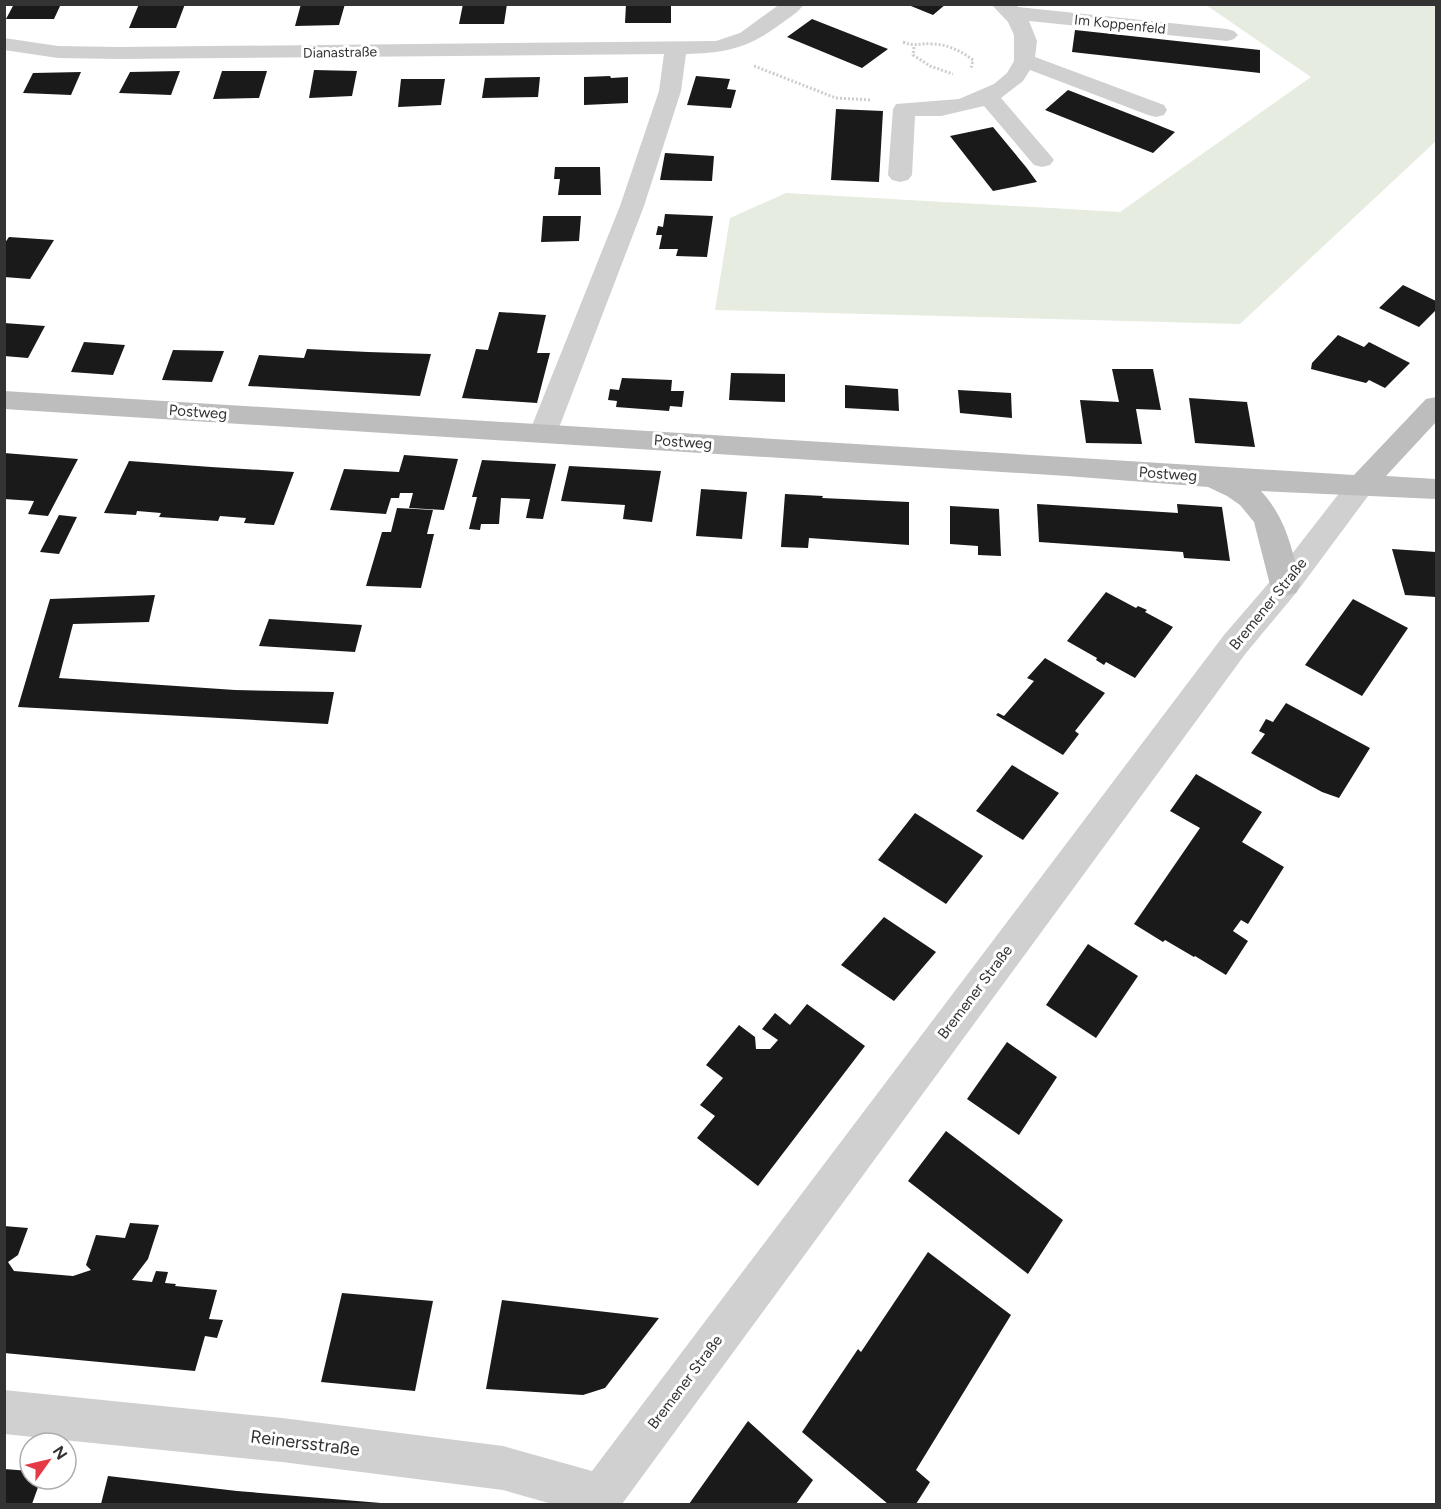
<svg xmlns="http://www.w3.org/2000/svg" width="1441" height="1509" viewBox="0 0 1441 1509" font-family="Figtree,sans-serif">
	<rect width="100%" height="100%" fill="#fff"/>
	<path fill="#e6ecdf" d="M1206,5H1436V141L1240,324L715,310L730,218L786,193L1120,212L1311,77Z"/>
	<path fill="#1a1a1a" d="M14,4H61L54,19H6Z
		M139,4H185L176,28H129Z
		M301,4H345L339,25L295,26Z
		M463,4H507L504,24H459Z
		M626,4H671V23H625Z
		M906,4H946L933,15Z
		M812,19L868,41L888,49L862,68L787,37Z
		M1075,30L1260,50V73L1072,52Z
		M314,70L357,71L352,96L309,98Z
		M180,71L171,95L119,93L130,72Z
		M222,71H267L259,98L213,99Z
		M81,72L71,95L23,93L33,73Z
		M610,76L611,78L628,77V103L584,105V77Z
		M696,76L730,79L727,89L736,90L731,108L687,105Z
		M540,77L538,97L482,98L485,78Z
		M401,79H445L441,105L398,107Z
		M1068,90L1153,123L1175,132L1153,153L1045,110Z
		M836,109L883,111L879,182L831,180Z
		M993,127L1026,167L1037,182L993,191L950,136Z
		M665,153L714,156L712,181L660,180Z
		M555,167H600L601,195H558L560,179H554Z
		M665,214L713,216L707,257L676,256L678,249H659L662,235H656L658,226L663,227Z
		M543,216H581L579,241L541,242Z
		M9,237L54,240L30,279L4,277V244Z
		M1403,285L1436,301V310L1419,327L1379,308Z
		M499,312L546,315L537,353H550L537,403L462,398L476,349L488,350Z
		M4,323L45,326L28,358L4,356Z
		M1338,335L1364,347L1369,342L1410,363L1385,388L1369,380L1366,383L1311,369L1312,363Z
		M84,342L125,345L113,375L71,372Z
		M307,349L368,352L431,354L420,396L248,386L259,355L304,358Z
		M173,350L224,351L212,382L162,380Z
		M1112,369H1153L1161,410L1136,409L1142,444L1086,443L1080,400L1119,402Z
		M731,373L785,374V402L729,400Z
		M622,378L672,380L671,391H684L682,407L670,406L669,411L616,407L617,401L608,400L610,389L619,390Z
		M845,385L898,389L899,411L845,408Z
		M958,390L1011,393L1012,418L960,413Z
		M1189,398L1247,402L1255,447L1195,443Z
		M4,453L78,459L48,516L28,514L34,501L4,499Z
		M404,455L458,459L444,510L409,508L413,493H400L399,498H391L386,514L330,510L344,469L399,472Z
		M482,460L556,464L543,519L526,518L530,499L501,498L499,524H481L480,530L469,529L477,497H472Z
		M129,461L211,467L294,472L274,525L244,523L246,518L220,516L218,521L159,517L161,513L137,511L136,515L104,513Z
		M569,466L661,471L652,522L623,519L625,505L561,501Z
		M701,489L747,492L742,539L696,536Z
		M785,494L823,496L822,498L909,502V545L809,538L808,548L781,547Z
		M1037,504L1178,513L1177,504L1222,507L1230,561L1184,558L1183,552L1039,542Z
		M950,506L999,509L1001,556L978,555V546L950,544Z
		M397,508L433,510L427,534H434L421,588L366,586L382,532H391Z
		M59,515L77,517L59,554L40,552Z
		M1392,549L1436,552V597L1405,595Z
		M1106,592L1136,608L1138,606L1147,610L1145,612L1173,627L1135,678L1106,662L1104,665L1096,660L1097,658L1067,641Z
		M155,595L149,622L73,624L59,678L235,690L334,692L328,724L18,707L50,599Z
		M1353,599L1408,628L1362,696L1305,665Z
		M269,619L362,625L355,652L259,646Z
		M1045,658L1105,693L1075,731L1079,734L1063,755L996,715L998,713L1004,716L1034,681L1027,678Z
		M1286,703L1370,748L1339,798L1322,792L1251,753L1265,734L1259,731L1266,719L1273,722Z
		M1012,765L1059,793L1023,840L976,811Z
		M1196,774L1262,812L1242,842L1284,867L1248,924L1241,920L1233,931L1248,941L1226,975L1195,956L1194,957L1165,940L1163,942L1134,924L1200,828L1170,811Z
		M915,813L983,856L946,904L878,860Z
		M884,917L936,952L894,1001L841,965Z
		M1088,944L1138,976L1096,1038L1046,1005Z
		M807,1004L865,1046L758,1186L697,1138L715,1116L700,1105L723,1078L706,1065L739,1025L755,1037L756,1049H770L778,1040L762,1029L775,1013L790,1025Z
		M1007,1042L1057,1077L1019,1135L967,1099Z
		M946,1131L1063,1220L1028,1274L908,1181Z
		M130,1223L159,1225L148,1259L132,1280L152,1282L156,1271L168,1272L165,1283L176,1284L175,1286L217,1290L209,1319L223,1320L217,1338L205,1336L195,1371L4,1353V1226L28,1228L18,1255L8,1262L14,1271L73,1276L91,1270L86,1265L96,1235L125,1238Z
		M928,1252L1011,1315L916,1470L930,1482L916,1504H888L802,1432L858,1349L861,1352Z
		M342,1293L433,1301L415,1391L321,1382Z
		M502,1300L659,1318L605,1388L583,1395L486,1389Z
		M748,1421L813,1480L796,1504H689Z
		M4,1469L30,1471V1479H41L32,1504H4Z
		M108,1476L237,1491L393,1504H101Z"/>
	<g fill="none" stroke-linecap="round" stroke-linejoin="round">
		<path stroke="#cdcdcd" stroke-width="3" stroke-dasharray="2 2" stroke-linecap="butt" d="M903,42C915,47 920,43 932,44C947,44 961,51 973,60L971,68
			M914,47L913,55L930,66L953,74
			M754,66L836,98L872,100"/>
		<path fill="#d0d0d0" fill-rule="evenodd" d="M780,4H804C799,12 790,17 782,23C749,48 727,53 686,54L681,91L644,206L557,433L553,440L543,443L533,440L529,433L620,206L659,91L664,54L119,59L58,58L4,50V38L58,46L119,47L716,41L740,33Z
			M991,4H1015L1018,7L1227,29L1234,31L1238,35L1234,39L1227,41L1029,21L1037,41L1035,57L1164,105L1167,110L1164,115L1156,117L1148,115L1030,70L1023,81L1001,98L1050,155L1054,160L1050,165L1042,167L1034,165L984,106L941,116H915L912,175L908,180L900,182L892,180L888,175L893,109L896,104L959,99L994,84L1007,73L1014,61V35L1008,22Z
			M1361,475L1371,478L1375,485L1371,492L1296,593L1246,653L622,1504H552L503,1490L282,1462L4,1434V1390L282,1418L503,1446L592,1471L1224,635L1274,577L1351,478Z"/>
		<path fill="#bdbdbd" fill-rule="evenodd" d="M4,391L1354,475L1426,399L1436,397V422L1386,476L1436,479V499L1261,491C1286,518 1293,550 1300,585L1296,593L1285,596L1274,593L1270,585L1254,522L1240,505L1227,496L1208,487L1067,476L4,409Z"/>
	</g>
	<g text-anchor="middle" stroke-width="6" stroke-linejoin="round" paint-order="stroke">
		<g font-size="14" fill="#333" stroke="#fff">
			<text transform="translate(1120 24) rotate(6)" y="5">Im Koppenfeld</text>
			<text transform="translate(340 52) rotate(-1)" y="5">Dianastraße</text>
		</g>
		<g font-size="15" fill="#333" stroke="#fff">
			<text transform="translate(198 412) rotate(4)" y="5">Postweg</text>
			<text transform="translate(683 442) rotate(4)" y="5">Postweg</text>
			<text transform="translate(1168 474) rotate(4)" y="5">Postweg</text>
			<text transform="translate(1268 604) rotate(-51)" y="5">Bremener Straße</text>
			<text transform="translate(975 992) rotate(-53)" y="5">Bremener Straße</text>
			<text transform="translate(685 1382) rotate(-53)" y="5">Bremener Straße</text>
		</g>
		<g font-size="18" fill="#333" stroke="#fff">
			<text transform="translate(305 1443) rotate(7)" y="6">Reinersstraße</text>
		</g>
	</g>
	<rect width="1441" height="1509" fill="none" stroke="#333333" stroke-width="12"/>
	<g transform="translate(48 1461) rotate(56)"><circle r="28" fill="#ffffff" stroke="#adadad" stroke-width="1.5"/>
	<path d="M0-4.5L10 22L0 15L-10 22Z" fill="#e63946"/>
	<text y="-9" font-size="16" font-weight="bold" text-anchor="middle" fill="#333333">N</text>
	</g>
</svg>
